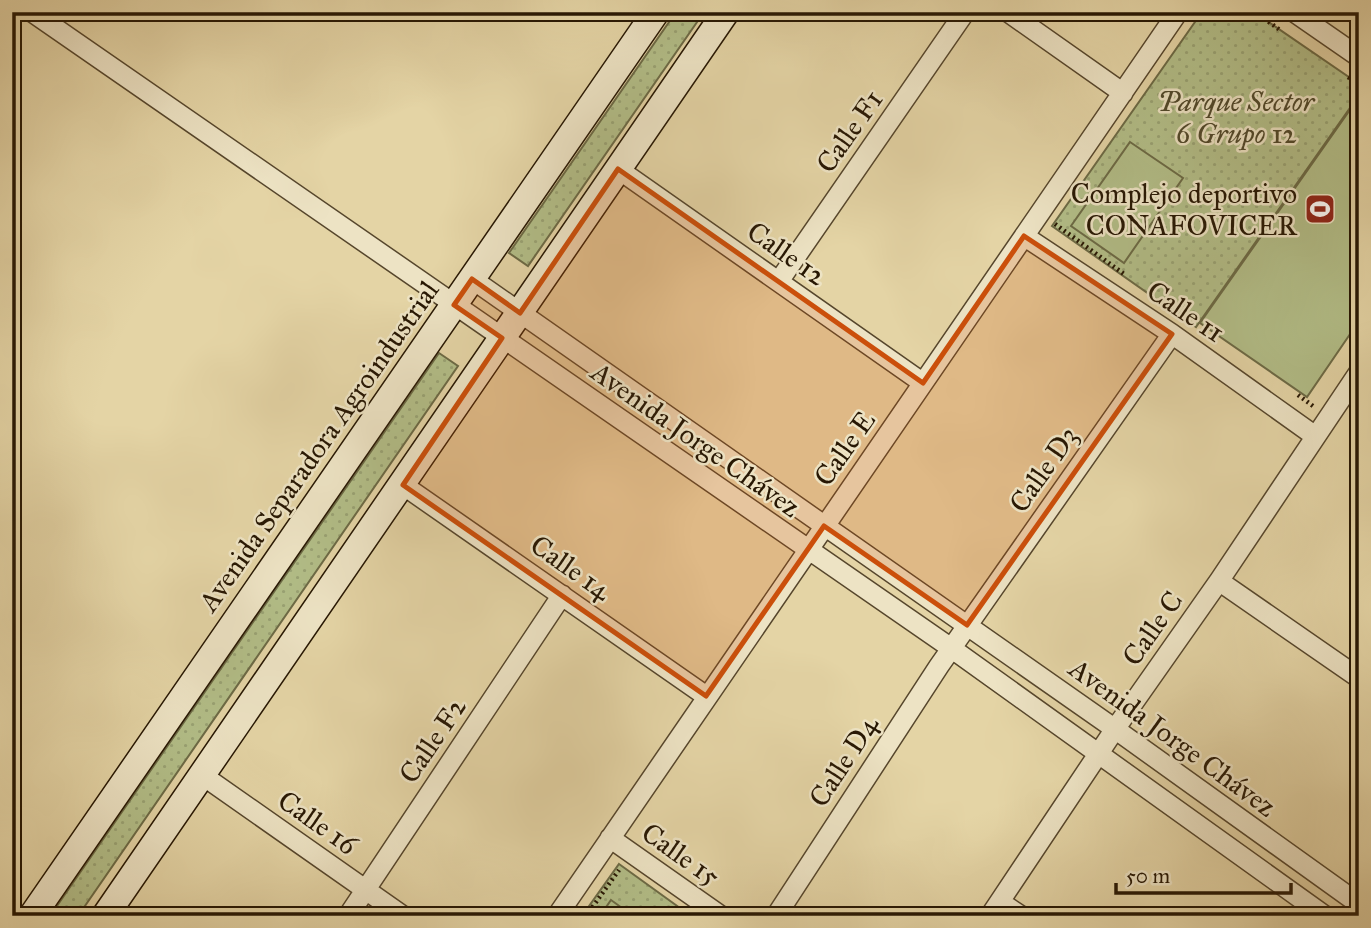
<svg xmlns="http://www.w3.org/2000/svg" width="1371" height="928" viewBox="0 0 1371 928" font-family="'IM FELL Great Primer',serif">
	<defs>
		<pattern id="grass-dots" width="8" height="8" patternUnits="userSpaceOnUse" patternTransform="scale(1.75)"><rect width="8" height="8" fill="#b2bd87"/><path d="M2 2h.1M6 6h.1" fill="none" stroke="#99a273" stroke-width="1.8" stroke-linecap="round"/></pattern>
	</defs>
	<rect width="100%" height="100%" fill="#e4d4a5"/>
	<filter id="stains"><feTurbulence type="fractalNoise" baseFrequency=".00286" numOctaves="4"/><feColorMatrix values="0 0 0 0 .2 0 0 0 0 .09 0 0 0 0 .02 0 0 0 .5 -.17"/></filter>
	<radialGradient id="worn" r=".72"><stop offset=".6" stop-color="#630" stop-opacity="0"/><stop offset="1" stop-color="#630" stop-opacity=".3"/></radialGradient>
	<path fill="url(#grass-dots)" stroke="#6c6a45" stroke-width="2" d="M676,12H704L528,266L509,253Z
		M1202,12H1254L1359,84V95L1196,327L1052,226Z
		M439,353L458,366L78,916H50Z
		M619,864L691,916H582Z"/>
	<path fill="#b2bd87" stroke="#6c6a45" stroke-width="2" d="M1359,97V321L1307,397L1200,323Z
		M1130,142L1183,178L1124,263L1071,226Z
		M611,900L633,916H600Z"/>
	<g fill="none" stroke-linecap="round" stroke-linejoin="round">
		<g stroke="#56462c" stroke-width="22">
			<path id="street" d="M32,12L951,648L1325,916
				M1008,12L1123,93
				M1294,12L1359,57
				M618,169L923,383
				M1024,236L1172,334L1315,436
				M472,279L1115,729L1359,904
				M779,281L965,12
				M403,485L706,696
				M1219,581L1359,678
				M202,775L403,916
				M610,838L721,916
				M1000,902L1021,916
				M348,916L562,595
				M557,916L1178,12
				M776,916L939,666L1172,334
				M990,916L1115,729L1219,581L1359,372"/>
		</g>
		<g stroke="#271703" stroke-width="29">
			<path id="secondary" d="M32,916L656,12
				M105,916L726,12"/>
		</g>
		<path stroke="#271703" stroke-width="4.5" stroke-dasharray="2 3.5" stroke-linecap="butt" d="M1255,12L1280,30
			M1348,77L1359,84
			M1055,224L1124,274
			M1298,395L1313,406
			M586,916L619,870"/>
		<use href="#street" stroke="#ede3c4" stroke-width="19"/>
		<use href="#secondary" stroke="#ede3c4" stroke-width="26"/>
	</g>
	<path fill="#cb4f0b" fill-opacity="0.2" stroke="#cb4f0b" stroke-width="5" stroke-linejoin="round" d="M618,169L923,383L1024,236L1172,334L967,625L824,526L706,696L403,485L502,338L454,305L472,279L520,313Z"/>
	<defs>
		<g id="stadium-square" transform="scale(1.575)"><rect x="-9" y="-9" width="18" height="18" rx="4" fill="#8f2418" stroke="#ede3c4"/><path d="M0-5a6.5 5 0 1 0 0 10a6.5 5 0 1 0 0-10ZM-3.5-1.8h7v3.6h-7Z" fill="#fff"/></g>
	</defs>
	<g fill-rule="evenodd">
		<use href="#stadium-square" x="1320" y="209"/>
	</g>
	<g text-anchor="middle" stroke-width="5" stroke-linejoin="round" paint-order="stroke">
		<g font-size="28" font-style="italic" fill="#51492b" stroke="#ede3c4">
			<text x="1236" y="111">Parque Sector<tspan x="1236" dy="32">6 Grupo 12</tspan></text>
		</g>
		<g font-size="28" fill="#271703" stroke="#ede3c4">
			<text transform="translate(849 131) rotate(-55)" y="10">Calle F1</text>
			<text transform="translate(787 253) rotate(35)" y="10">Calle 12</text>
			<text transform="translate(1186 311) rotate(34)" y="10">Calle 11</text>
			<text transform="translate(696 439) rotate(35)" y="10">Avenida Jorge Chávez</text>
			<text transform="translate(318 446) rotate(-55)" y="10">Avenida Separadora Agroindustrial</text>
			<text transform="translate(844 448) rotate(-55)" y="10">Calle E</text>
			<text transform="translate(1043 469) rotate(-55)" y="10">Calle D3</text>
			<text transform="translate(571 567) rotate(35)" y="10">Calle 14</text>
			<text transform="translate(1152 628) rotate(-55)" y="10">Calle C</text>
			<text transform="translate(1173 737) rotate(36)" y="10">Avenida Jorge Chávez</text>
			<text transform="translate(432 740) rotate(-56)" y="10">Calle F2</text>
			<text transform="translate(843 761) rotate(-57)" y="10">Calle D4</text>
			<text transform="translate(318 822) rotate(35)" y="10">Calle 16</text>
			<text transform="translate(681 854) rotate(35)" y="10">Calle 15</text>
		</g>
		<g font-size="28" fill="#271703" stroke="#ede3c4" text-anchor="end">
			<text x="1297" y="203">Complejo deportivo<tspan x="1297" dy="32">CONAFOVICER</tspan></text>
		</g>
	</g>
	<rect width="1371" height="928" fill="none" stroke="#e4d4a5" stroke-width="42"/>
	<rect x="14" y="14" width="1343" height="900" fill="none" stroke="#271703" stroke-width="3.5"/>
	<rect x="21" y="21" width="1329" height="886" fill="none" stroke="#271703" stroke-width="2"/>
	<path d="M1116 883v10h175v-10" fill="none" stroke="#271703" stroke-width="3.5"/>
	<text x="1126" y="883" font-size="21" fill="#271703" stroke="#ede3c4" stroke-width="5" paint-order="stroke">50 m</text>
	<rect width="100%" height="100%" filter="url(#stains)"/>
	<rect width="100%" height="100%" fill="url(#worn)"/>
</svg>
